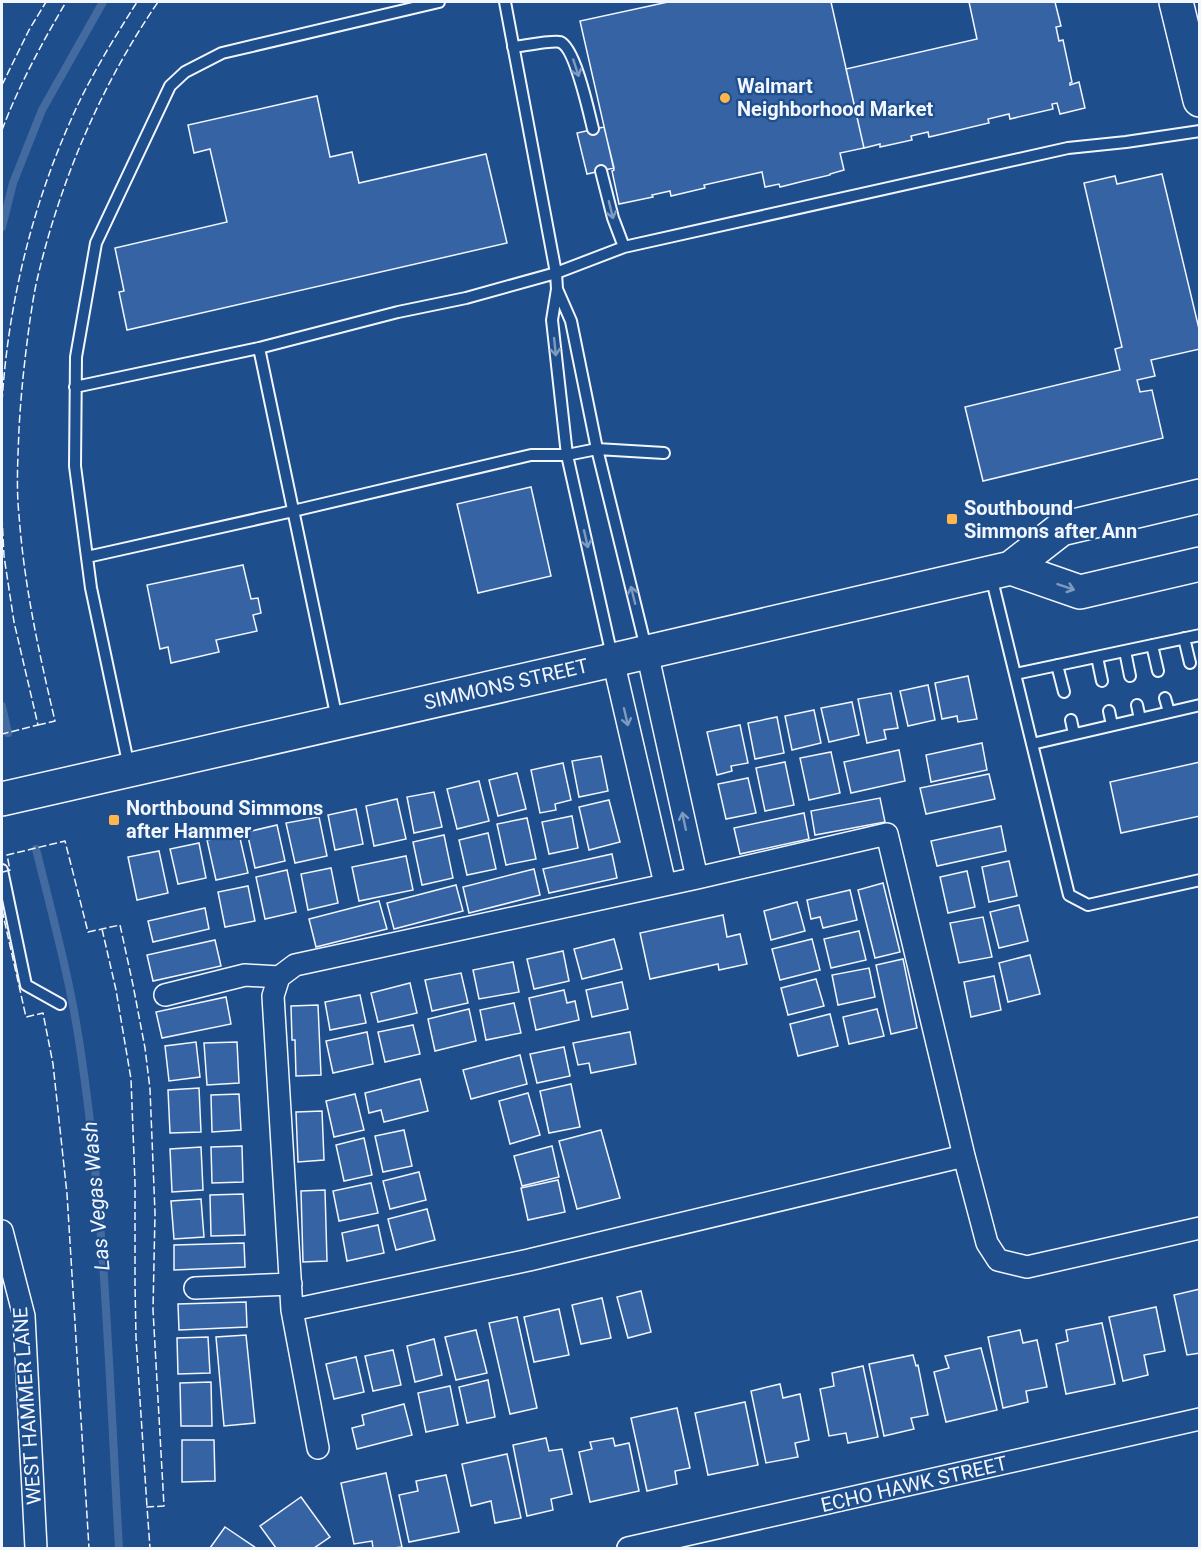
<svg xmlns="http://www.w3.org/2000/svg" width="1201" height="1550" viewBox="0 0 1201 1550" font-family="Roboto,sans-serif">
	<rect width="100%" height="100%" fill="#1f4e8c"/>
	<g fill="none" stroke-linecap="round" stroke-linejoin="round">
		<path stroke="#446ba0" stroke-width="8" d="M2,227L13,183L42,110L103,2
			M2,706L8,733
			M36,849C51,910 68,972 78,1034C105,1204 109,1377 119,1548"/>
	</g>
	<path fill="#3563a3" stroke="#f2f6ff" stroke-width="1.5" d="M668,2H831L864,148L840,153L844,170L830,174V175L804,181L780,187L779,184L765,187L762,172L704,185L705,188L671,196L670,191L652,195L653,197L619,204L612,171L614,170L580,21Z
		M969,2H1055L1061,26L1056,27L1059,41L1063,40L1072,82L1070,83V85L1079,82L1085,108L1060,114L1057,103L1052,104L1053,109L1010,119L1009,114L988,119L989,123L929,137L928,132L911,136L912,140L880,147V144L864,148L846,69L977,39Z
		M317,96L330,157L352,152L359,183L486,154L507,243L127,330L119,292L124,291L115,248L227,222L210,149L194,153L188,125Z
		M604,127L614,168L587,174L577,133Z
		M1162,174L1200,333V349L1151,360L1155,376L1137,380L1140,392L1152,390L1163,438L983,481L965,407L1120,370L1115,349L1122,347L1084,183L1115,176L1117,184Z
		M531,487L551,576L478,593L457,504Z
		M243,565L251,599L258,598L261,613L253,615L257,631L216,640L219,652L171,663L168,647L160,649L147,585Z
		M968,676L977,719L958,722L957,716L942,719L935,683Z
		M928,685L935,720L908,726L900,691Z
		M891,693L898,728L884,730L886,739L867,743L858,699Z
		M852,702L859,735L829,742L821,708Z
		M814,710L821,743L792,750L785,716Z
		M777,717L784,753L755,759L748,723Z
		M740,725L748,763L731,766L732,771L717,775L707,732Z
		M982,743L987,770L931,782L926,755Z
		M899,750L905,781L851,793L844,762Z
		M831,752L840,793L809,800L800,758Z
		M601,756L608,791L579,797L572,761Z
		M785,762L794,805L765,811L756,768Z
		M1200,762V816L1121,833L1110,782Z
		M563,763L571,800L555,804L556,810L540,813L531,770Z
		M517,773L526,809L498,816L489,780Z
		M989,774L995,799L926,814L920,788Z
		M748,778L756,813L726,819L718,784Z
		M479,781L489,821L457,829L447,789Z
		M434,792L442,827L414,833L407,797Z
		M880,798L885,822L815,835L811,811Z
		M397,799L406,839L374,846L366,806Z
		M609,800L620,842L589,850L579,807Z
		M356,809L363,844L335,850L328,815Z
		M804,813L809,839L740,854L734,828Z
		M572,816L578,848L549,854L542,822Z
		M319,817L327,856L295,863L286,823Z
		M527,818L536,859L506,865L497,824Z
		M277,825L285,861L255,868L247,832Z
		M1001,826L1006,851L937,866L931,841Z
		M488,833L496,869L467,875L459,840Z
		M239,834L248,873L216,880L207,840Z
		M444,835L453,878L422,885L413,842Z
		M199,843L206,878L178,884L170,849Z
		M159,851L168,893L137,900L128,857Z
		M612,854L617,878L549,893L543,869Z
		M406,856L413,890L359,901L352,867Z
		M1009,861L1017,896L989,902L982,867Z
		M331,868L338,903L308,910L301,874Z
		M534,869L540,895L469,913L463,887Z
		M287,870L296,912L265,919L256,877Z
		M967,871L975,907L948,913L940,877Z
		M883,883L900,952L875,958L858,890Z
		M456,885L463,911L394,929L387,903Z
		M248,886L255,921L225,927L218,892Z
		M850,890L857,920L823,928L820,917L811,919L807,900Z
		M379,901L387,929L316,947L309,919Z
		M797,902L805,931L771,940L764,911Z
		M1019,905L1028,941L999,948L990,912Z
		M205,908L209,929L153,942L148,921Z
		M723,915L727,937L740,934L747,964L719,970L718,964L650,979L640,933Z
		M983,917L992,957L959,963L950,923Z
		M859,931L866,960L831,968L824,939Z
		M614,939L622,969L582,979L574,949Z
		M812,939L820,970L780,980L772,949Z
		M215,940L221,966L153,981L147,955Z
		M563,951L569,981L534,989L527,959Z
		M1030,955L1040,994L1008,1002L999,963Z
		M903,959L917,1028L891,1034L876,965Z
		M513,962L519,992L479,999L473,970Z
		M869,968L875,997L838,1005L832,975Z
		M461,973L468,1003L432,1011L425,980Z
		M994,976L1001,1010L971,1017L964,982Z
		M816,979L824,1006L788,1015L781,988Z
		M622,982L628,1009L592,1017L586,990Z
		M410,983L417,1013L378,1022L371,993Z
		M564,990L567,1003L575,1001L579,1020L536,1030L529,998Z
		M360,995L366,1023L330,1030L325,1002Z
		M226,997L231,1024L162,1038L156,1012Z
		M514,1003L521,1033L486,1040L480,1010Z
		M318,1005L321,1075L296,1076L295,1040H292L291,1006Z
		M469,1009L476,1041L435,1051L428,1019Z
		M877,1009L884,1036L849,1044L843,1017Z
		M830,1014L838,1046L798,1056L790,1024Z
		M413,1025L420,1054L385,1062L378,1032Z
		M367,1032L373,1064L333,1073L326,1041Z
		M630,1032L636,1064L591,1073L589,1063L578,1065L573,1043Z
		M196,1042L200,1077L169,1081L165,1046Z
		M237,1042L239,1083L207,1085L204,1043Z
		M564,1047L570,1076L537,1083L530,1054Z
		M520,1055L527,1084L471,1099L463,1070Z
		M420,1079L428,1111L384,1122L381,1110L369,1113L365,1093Z
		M571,1084L580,1127L549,1133L540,1091Z
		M199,1088L201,1132L170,1133L168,1090Z
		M528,1093L540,1135L510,1144L499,1101Z
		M239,1094L241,1130L212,1132L211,1095Z
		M355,1094L364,1130L334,1137L326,1101Z
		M322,1111L324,1160L298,1162L296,1112Z
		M404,1130L412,1166L383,1172L375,1136Z
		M601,1130L620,1198L577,1209L559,1141Z
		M364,1138L372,1175L344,1181L336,1145Z
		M242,1146L243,1182L212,1183L211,1147Z
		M552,1146L559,1177L522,1186L514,1156Z
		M201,1147L203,1190L172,1192L170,1149Z
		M419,1172L426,1200L390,1209L383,1181Z
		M558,1180L565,1212L528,1220L521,1188Z
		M371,1183L378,1213L339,1221L333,1191Z
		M325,1190L327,1261L303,1262L301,1191Z
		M243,1194L245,1235L211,1236L210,1195Z
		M201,1199L204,1237L174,1239L171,1201Z
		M427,1209L435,1240L396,1250L388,1219Z
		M378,1225L384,1253L347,1261L342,1233Z
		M244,1243L245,1267L174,1270V1245Z
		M1200,1289V1353L1187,1355L1174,1295Z
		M641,1291L651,1332L628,1338L617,1297Z
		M602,1298L611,1338L581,1344L572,1305Z
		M246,1302L247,1327L179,1330L178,1304Z
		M1156,1307L1165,1351L1144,1355L1148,1375L1123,1381L1109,1317Z
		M559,1309L569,1355L534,1362L524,1317Z
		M517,1317L537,1408L510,1414L489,1323Z
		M1102,1323L1115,1384L1066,1394L1056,1344L1068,1341L1066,1330Z
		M476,1330L487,1373L456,1380L445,1337Z
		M1020,1330L1023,1343L1037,1340L1047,1387L1026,1391L1028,1402L1003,1408L988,1337Z
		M246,1335L255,1423L224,1426L216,1337Z
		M208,1337L210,1373L178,1374L177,1338Z
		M434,1339L442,1375L415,1382L407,1346Z
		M981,1348L997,1410L946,1422L934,1372L949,1368L945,1356Z
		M393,1350L401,1385L373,1391L365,1356Z
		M913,1355L916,1366L918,1365L928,1415L911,1418L914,1429L884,1436L869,1364Z
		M356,1357L364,1392L334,1399L326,1364Z
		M863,1366L878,1437L848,1443L846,1433L829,1436L820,1389L834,1386L832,1373Z
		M488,1380L495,1417L467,1423L459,1387Z
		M211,1382L212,1426H181L180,1383Z
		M780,1384L783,1398L800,1394L809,1440L795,1443L798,1457L766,1463L751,1391Z
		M450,1386L458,1425L426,1432L418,1393Z
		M745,1402L758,1465L708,1475L695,1413Z
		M404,1404L412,1435L357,1449L352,1428L364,1425L362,1415Z
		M677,1408L690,1468L675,1471L677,1484L647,1491L631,1418Z
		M546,1438L549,1451L562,1449L572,1494L551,1499L553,1510L527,1516L513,1445Z
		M613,1438L615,1446L629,1443L639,1491L590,1502L579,1452L592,1449L590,1442Z
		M182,1440H214L215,1481L182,1482Z
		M507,1454L521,1518L495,1523L491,1501L471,1506L462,1464Z
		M386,1473L402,1547L394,1548H373L372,1541L354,1544L341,1483Z
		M446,1475L459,1532L409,1542L399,1495L418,1491L416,1481Z
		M301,1497L330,1537L314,1548H276L260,1526Z
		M225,1527L256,1548H210Z"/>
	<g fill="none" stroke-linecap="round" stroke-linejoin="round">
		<g stroke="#f2f6ff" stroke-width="14">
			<path id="lane" d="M505,2L556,273L557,289L552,320L567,455L612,656
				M513,47C523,46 553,40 560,42C575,47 589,113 593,129
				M601,171L613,218L624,247
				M557,289L571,321L597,449L646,648
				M259,348L337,719
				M75,387L259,348L398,312L466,298L556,273L624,247L1068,148L1126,142L1200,131
				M87,557L293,511L531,455H567L597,449L664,453
				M991,576L1069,895L1088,905L1200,880
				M1184,638L1190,663
				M1152,645L1158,671
				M1125,651L1130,676
				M1097,657L1102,681
				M1057,665L1064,692
				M1015,674L1200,635
				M1165,698L1169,712
				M1137,705L1140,719
				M1109,711L1112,725
				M1071,720L1074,734
				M1032,744L1200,705
				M129,767L91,588L75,466L76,357L96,243L170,86L185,72L222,53L439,2
				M2,870L26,985L60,1004"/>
		</g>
		<g stroke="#f2f6ff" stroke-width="24">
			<path id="street" d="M647,652L697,878
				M613,660L665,884
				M165,995L245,975L279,977
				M2,1231L24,1316L36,1548
				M195,1288L291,1284
				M292,1310L529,1260L964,1156
				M318,1448L292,1310L273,996L279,977L295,965L697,878L887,834L964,1156L987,1243L998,1260L1027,1267L1200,1228
				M628,1548L1200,1419"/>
		</g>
		<g stroke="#f2f6ff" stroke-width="36">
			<path id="primary" d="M1176,2L1200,100
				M1011,568L1080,592L1200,564
				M2,799L613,660L1011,568L1061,529L1200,496"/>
		</g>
		<use href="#lane" stroke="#1f4e8c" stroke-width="10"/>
		<use href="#street" stroke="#1f4e8c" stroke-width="21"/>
		<use href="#primary" stroke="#1f4e8c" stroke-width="33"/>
		<path stroke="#f2f6ff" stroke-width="1.5" stroke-dasharray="8 3" stroke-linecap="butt" d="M2,85L29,30L46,2
			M2,130C19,85 42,43 66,2
			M2,402C8,306 31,210 70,122C88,80 113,40 137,2
			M2,517L4,556L14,622L38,725L2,734
			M38,725L55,721C39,653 24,585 19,515C16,486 18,457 19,429C21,392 25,356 30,320C32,307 34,293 37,280C60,181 101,85 158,2
			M3,872L10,870L7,855L65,841L88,932L120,925L133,985L145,1048L150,1089L155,1213L153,1310L164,1506L147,1507L150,1548
			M2,910L26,1017L43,1013L53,1064L67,1194L89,1548
			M102,929L116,990L131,1079L135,1183V1284L136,1338L147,1507"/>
	</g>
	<defs><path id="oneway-shaft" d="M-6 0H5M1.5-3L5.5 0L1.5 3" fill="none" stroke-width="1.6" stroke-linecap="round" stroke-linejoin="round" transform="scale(1.5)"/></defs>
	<g stroke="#7e9ac0">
		<use href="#oneway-shaft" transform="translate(576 68) rotate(72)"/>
		<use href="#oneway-shaft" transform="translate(611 210) rotate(76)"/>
		<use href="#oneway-shaft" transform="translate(555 347) rotate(84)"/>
		<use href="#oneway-shaft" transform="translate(586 539) rotate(77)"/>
		<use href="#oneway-shaft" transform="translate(1066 587) rotate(19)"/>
		<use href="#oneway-shaft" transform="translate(633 595) rotate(-104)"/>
		<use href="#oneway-shaft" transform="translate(626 717) rotate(77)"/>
		<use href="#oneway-shaft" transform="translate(684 821) rotate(-102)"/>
	</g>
	<g fill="#ffb74d" stroke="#1f4e8c" stroke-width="2">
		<circle cx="725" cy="98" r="6"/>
		<rect x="946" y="513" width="12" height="12" rx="3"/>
		<rect x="108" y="814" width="12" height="12" rx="3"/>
	</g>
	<g text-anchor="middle" stroke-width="4.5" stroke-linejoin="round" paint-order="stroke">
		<g font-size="20" font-weight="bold" fill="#f2f6ff" stroke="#1f4e8c" text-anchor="start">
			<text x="737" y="93">Walmart<tspan x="737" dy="23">Neighborhood Market</tspan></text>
			<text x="964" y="515">Southbound<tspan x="964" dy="23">Simmons after Ann</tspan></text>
			<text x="126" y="815">Northbound Simmons<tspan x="126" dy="23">after Hammer</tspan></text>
		</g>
		<g font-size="20" fill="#f2f6ff" stroke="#1f4e8c">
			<text transform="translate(506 684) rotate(-13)" y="7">SIMMONS STREET</text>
			<text transform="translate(27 1406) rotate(-94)" y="7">WEST HAMMER LANE</text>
			<text transform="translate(914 1484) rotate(-13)" y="7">ECHO HAWK STREET</text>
		</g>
		<g font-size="21" font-style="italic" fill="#f2f6ff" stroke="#1f4e8c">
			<text transform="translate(96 1196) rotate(-95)" y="7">Las Vegas Wash</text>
		</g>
	</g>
	<rect width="1201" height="1550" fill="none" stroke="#f2f6ff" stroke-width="6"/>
</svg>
